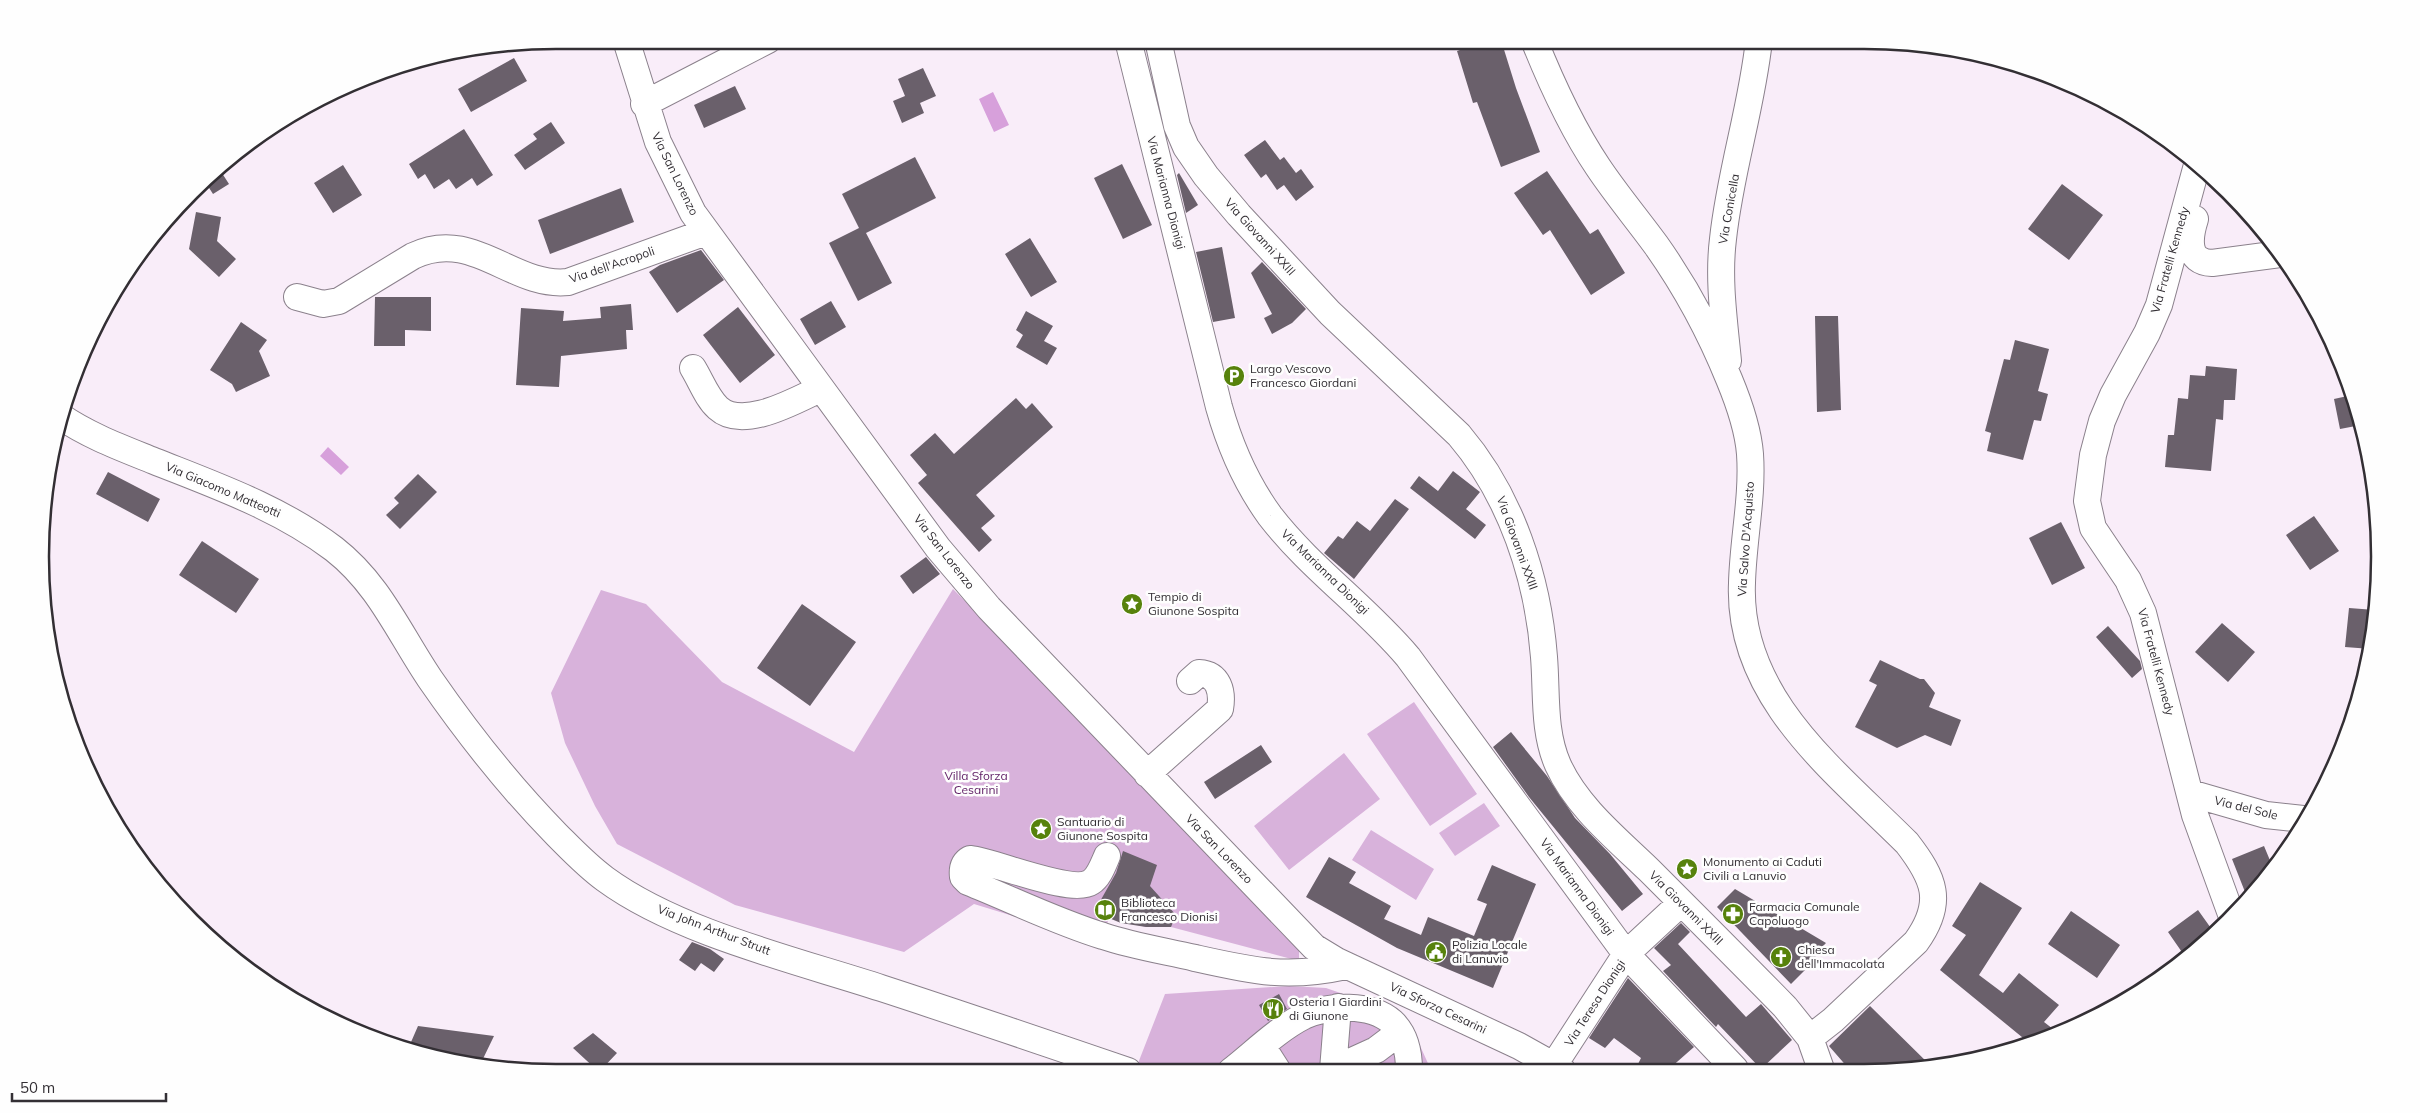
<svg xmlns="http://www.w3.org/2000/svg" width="2420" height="1113" viewBox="0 0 2420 1113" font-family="Mulish,sans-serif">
	<rect width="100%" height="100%" fill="#f9edf9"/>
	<path fill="#d8b2db" d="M953,589L1146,783L1299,948V961L1171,927H1146L1109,918L1100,943L974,904L904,952L735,905L617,844L595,806L565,743L551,693L601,590L646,604L722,682L854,752Z
		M1414,702L1477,794L1430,826L1367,734Z
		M1344,753L1380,799L1289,870L1254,826Z
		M1484,803L1500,826L1455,856L1439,833Z
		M1371,830L1434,869L1416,900L1352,860Z
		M1289,986L1326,988L1378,1006L1412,1028L1431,1070L1135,1071L1165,994Z"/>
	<path fill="#d7a0db" d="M993,92L1009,125L994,132L979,99Z
		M328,447L349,467L341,475L320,456Z"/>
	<path fill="#6a606b" d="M1489,40H1501L1516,88L1540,152L1501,167L1477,102L1473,103L1457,51Z
		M514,58L527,81L471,112L458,89Z
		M923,68L936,96L920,103L924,113L902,123L893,101L905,96L898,79Z
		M735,86L746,109L704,128L694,105Z
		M551,122L565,143L525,170L514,155L537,139L533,134Z
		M464,129L493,175L477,186L472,178L456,189L449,179L434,189L425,174L418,179L409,164Z
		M1265,140L1280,160L1284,157L1296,173L1301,169L1314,187L1296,201L1284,185L1277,190L1266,174L1261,178L1244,155Z
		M915,157L936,198L866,233L892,283L858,301L829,243L859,228L842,194Z
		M1122,164L1152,225L1123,239L1094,178Z
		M343,165L362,195L333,213L314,183Z
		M218,167L229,184L213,194L204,180Z
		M1547,171L1590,234L1598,229L1625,273L1591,295L1550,230L1543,235L1514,193Z
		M1179,173L1198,205L1186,213L1177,175Z
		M2062,184L2103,215L2069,260L2028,229Z
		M621,188L634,222L550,254L538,220Z
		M196,212L221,217L217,241L236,259L219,277L189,249Z
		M1030,238L1057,282L1031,297L1005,254Z
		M1222,247L1235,318L1213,322L1196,252Z
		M701,250L724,280L677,313L649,272L660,265Z
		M1262,262L1306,309L1292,323L1272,334L1264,318L1272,314L1251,273Z
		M375,297H431V331L405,330V346H374Z
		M831,301L846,327L815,345L800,319Z
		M631,304L633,330H626L627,349L561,356L559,387L516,385L521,308L564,311L563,321L601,318L600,307Z
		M738,307L775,355L740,383L703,335Z
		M1026,311L1053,326L1044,341L1057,348L1047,365L1016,347L1023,335L1016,330Z
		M1815,316H1838L1841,410L1817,412Z
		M241,322L267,340L259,351L270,376L236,392L232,384L210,370Z
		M2015,340L2049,349L2038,391L2048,394L2041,421L2034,420L2023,460L1987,451L1991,433L1985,431L2004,359L2010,360Z
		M2206,366L2237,369L2235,400H2224L2223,420L2216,419L2211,471L2165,467L2168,435H2174L2178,398L2188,399L2190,375L2205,376Z
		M2352,395L2361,425L2340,429L2334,399Z
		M1016,398L1026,409L1032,403L1053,427L976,495L995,516L981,528L992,540L979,552L918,483L927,475L910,455L935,433L954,454Z
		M1453,471L1480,492L1466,509L1486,525L1475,539L1410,488L1419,476L1438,491Z
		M108,472L160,499L148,522L96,494Z
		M418,474L437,492L400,529L386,515L399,503L394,498Z
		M1395,499L1409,509L1354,579L1324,553L1338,536L1343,539L1357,521L1370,531Z
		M2314,516L2339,551L2310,570L2286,535Z
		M2061,522L2085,568L2052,585L2029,538Z
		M202,541L259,579L236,613L179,575Z
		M926,557L940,574L913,594L900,576Z
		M802,604L856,642L810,706L757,668Z
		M2349,608L2375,610L2371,649L2345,647Z
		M2222,623L2255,652L2228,682L2195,652Z
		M2108,626L2140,661L2142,669L2132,678L2096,637Z
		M1880,660L1920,679H1924L1935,693L1929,707L1961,720L1951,746L1925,735L1897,748L1855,727L1877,685L1869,681Z
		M1511,732L1547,776L1575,818L1610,854L1643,894L1622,911L1529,797L1493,747Z
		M1261,745L1272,762L1215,799L1204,782Z
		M2264,846L2274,870L2247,897L2232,859Z
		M1123,851L1157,865L1150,886L1176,915L1171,927H1146L1121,923L1094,912L1116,873Z
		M1329,857L1356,872L1349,883L1391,906L1384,919L1421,935L1428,917L1474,936L1487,904L1477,900L1492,865L1536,884L1493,988L1397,948L1306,897Z
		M1980,882L2022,908L1979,975L2003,993L2019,973L2059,1005L2044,1022L2053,1029L2045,1038L2028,1042L1940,970L1966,935L1952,926Z
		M1735,889L1826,943L1814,955L1817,958L1791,984L1717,907Z
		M2198,910L2213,931L2186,958L2168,932Z
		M2071,911L2120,945L2097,978L2048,944Z
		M1681,923L1690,932L1678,944L1746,1017L1761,1004L1792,1040L1761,1069L1718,1024L1716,1027L1663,971L1671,965L1654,948Z
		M692,942L710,949L724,959L714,972L701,963L695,971L679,960Z
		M1628,978L1694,1047L1669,1069L1635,1070L1641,1058L1614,1038L1605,1048L1589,1038Z
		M1279,994L1287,1009L1268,1021L1259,1005Z
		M1870,1006L1933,1068L1849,1069L1829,1046Z
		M418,1026L494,1036L480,1065L456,1063L408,1049Z
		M593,1033L617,1053L599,1072L573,1048Z"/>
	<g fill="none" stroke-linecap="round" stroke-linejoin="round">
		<g stroke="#8b818c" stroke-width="28">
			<path id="minor" d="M626,40L658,142L693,213L938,548L989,608L1314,947L1337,961L1519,1046L1562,1070
				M1128,40L1219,407C1230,446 1246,483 1270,516C1310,568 1366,607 1408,657L1626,954L1735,1069
				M1158,40L1177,126L1186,147L1206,176L1239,215L1330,313L1459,435C1511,496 1538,578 1544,657C1547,694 1543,731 1558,765C1577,807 1617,839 1649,870C1695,916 1740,961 1785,1007L1810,1038L1821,1069
				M1534,40C1552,85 1571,127 1598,167C1616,194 1637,219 1656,245C1685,286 1710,332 1729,379C1739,403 1748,428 1750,454C1753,497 1743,540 1742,583C1737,697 1834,770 1907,843C1934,878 1945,902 1916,942L1833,1020L1810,1038
				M644,104L768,40
				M2197,165L2159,305L2147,333L2113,395L2102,421L2093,455L2087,501L2093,528L2128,580L2143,613L2195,815L2231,914
				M2195,219C2189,238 2186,262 2212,263L2280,254
				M297,297L323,304L339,301L413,256C473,227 512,288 568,282L706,232
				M1728,361C1724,320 1718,279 1723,239C1730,172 1752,107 1759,40
				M693,368C701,381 707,398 718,408C743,431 796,400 820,389
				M60,416C89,436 122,448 154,461C217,486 280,508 334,549C379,584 399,633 430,679C468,734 510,787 557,835C572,850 587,866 605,879C677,932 795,960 881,988C964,1015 1046,1043 1128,1071
				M1147,774L1220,709C1223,692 1219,674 1199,673L1190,681
				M2190,793L2266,815L2303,819
				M1107,856C1103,865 1099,877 1091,882C1072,895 996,862 970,859C963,863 962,869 963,877L968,882C1013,900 1057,922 1103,936C1133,946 1165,951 1195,958C1253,971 1287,979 1346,966
				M1262,1046L1278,1071
				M1554,1065L1626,954L1681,903
				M1332,1070L1376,1050L1400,1032
				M1333,1070L1338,1007
				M1231,1071C1254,1053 1278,1029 1304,1016C1328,1005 1371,1003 1392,1022C1405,1034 1409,1053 1409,1070"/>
		</g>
		<use href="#minor" stroke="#fff" stroke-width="26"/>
	</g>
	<defs>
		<g id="parking-disc" transform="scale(1.125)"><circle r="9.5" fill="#57820c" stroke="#fefefe"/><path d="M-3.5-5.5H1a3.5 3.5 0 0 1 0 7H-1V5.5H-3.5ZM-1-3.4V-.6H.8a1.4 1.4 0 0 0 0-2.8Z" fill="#fff"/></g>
		<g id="sight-disc" transform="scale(1.125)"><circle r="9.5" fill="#57820c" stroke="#fefefe"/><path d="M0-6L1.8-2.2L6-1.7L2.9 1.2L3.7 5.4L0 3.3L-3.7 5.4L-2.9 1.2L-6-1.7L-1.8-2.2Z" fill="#fff"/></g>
		<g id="library-disc" transform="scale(1.125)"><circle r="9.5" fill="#57820c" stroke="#fefefe"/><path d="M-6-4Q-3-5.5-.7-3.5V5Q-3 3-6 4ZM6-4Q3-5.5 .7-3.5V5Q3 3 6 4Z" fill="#fff"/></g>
		<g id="pharmacy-disc" transform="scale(1.125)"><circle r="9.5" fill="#57820c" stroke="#fefefe"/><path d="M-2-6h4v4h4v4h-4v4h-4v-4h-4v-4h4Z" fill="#fff"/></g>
		<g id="civic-disc" transform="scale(1.125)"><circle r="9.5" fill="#57820c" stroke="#fefefe"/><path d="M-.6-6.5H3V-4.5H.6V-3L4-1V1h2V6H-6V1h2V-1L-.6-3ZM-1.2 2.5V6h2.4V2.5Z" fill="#fff"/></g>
		<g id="church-disc" transform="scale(1.125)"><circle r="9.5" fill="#57820c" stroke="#fefefe"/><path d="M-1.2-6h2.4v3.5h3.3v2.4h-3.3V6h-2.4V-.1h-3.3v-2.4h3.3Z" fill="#fff"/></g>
		<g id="restaurant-disc" transform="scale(1.125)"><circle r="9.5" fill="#57820c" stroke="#fefefe"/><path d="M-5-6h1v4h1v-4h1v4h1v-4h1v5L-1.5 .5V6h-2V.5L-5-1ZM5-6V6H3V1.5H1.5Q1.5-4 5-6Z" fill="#fff"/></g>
	</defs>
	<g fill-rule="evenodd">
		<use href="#parking-disc" x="1234" y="376"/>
		<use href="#sight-disc" x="1132" y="604"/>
		<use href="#sight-disc" x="1041" y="829"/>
		<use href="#sight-disc" x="1687" y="869"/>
		<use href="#library-disc" x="1105" y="910"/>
		<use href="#pharmacy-disc" x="1733" y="914"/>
		<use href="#civic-disc" x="1436" y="952"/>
		<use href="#church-disc" x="1781" y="957"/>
		<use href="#restaurant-disc" x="1273" y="1009"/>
	</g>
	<g text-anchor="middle" stroke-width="5" stroke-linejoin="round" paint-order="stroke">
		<g font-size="12" fill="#332f34" stroke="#fefefe">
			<text transform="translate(675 174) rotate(64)" y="4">Via San Lorenzo</text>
			<text transform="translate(1166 193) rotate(75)" y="4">Via Marianna Dionigi</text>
			<text transform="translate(1729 209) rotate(-80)" y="4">Via Conicella</text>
			<text transform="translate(1260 237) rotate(48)" y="4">Via Giovanni XXIII</text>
			<text transform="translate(2170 260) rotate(-74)" y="4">Via Fratelli Kennedy</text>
			<text transform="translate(612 265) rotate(-19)" y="4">Via dell'Acropoli</text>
			<text transform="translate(223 490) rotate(23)" y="4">Via Giacomo Matteotti</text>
			<text transform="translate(1746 539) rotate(-86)" y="4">Via Salvo D'Acquisto</text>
			<text transform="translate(1517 543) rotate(70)" y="4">Via Giovanni XXIII</text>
			<text transform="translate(944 552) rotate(52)" y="4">Via San Lorenzo</text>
			<text transform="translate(1325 572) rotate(44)" y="4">Via Marianna Dionigi</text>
			<text transform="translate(2156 662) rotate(75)" y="4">Via Fratelli Kennedy</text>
			<text transform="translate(2246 808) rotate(14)" y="4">Via del Sole</text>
			<text transform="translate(1219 849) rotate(46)" y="4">Via San Lorenzo</text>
			<text transform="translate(1577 887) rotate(54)" y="4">Via Marianna Dionigi</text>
			<text transform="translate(1686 908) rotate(45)" y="4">Via Giovanni XXIII</text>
			<text transform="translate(714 930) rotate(21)" y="4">Via John Arthur Strutt</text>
			<text transform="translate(1595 1003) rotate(-57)" y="4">Via Teresa Dionigi</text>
			<text transform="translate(1438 1008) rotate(25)" y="4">Via Sforza Cesarini</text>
		</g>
		<g font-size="12" fill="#332f34" stroke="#fefefe" text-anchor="start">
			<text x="1250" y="373">Largo Vescovo<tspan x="1250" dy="14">Francesco Giordani</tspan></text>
			<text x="1148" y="601">Tempio di<tspan x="1148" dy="14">Giunone Sospita</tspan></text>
			<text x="1057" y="826">Santuario di<tspan x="1057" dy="14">Giunone Sospita</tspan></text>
			<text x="1703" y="866">Monumento ai Caduti<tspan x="1703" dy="14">Civili a Lanuvio</tspan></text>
			<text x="1121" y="907">Biblioteca<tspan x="1121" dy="14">Francesco Dionisi</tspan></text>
			<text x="1749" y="911">Farmacia Comunale<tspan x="1749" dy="14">Capoluogo</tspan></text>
			<text x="1452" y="949">Polizia Locale<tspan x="1452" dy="14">di Lanuvio</tspan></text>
			<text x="1797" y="954">Chiesa<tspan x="1797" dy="14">dell'Immacolata</tspan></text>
			<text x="1289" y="1006">Osteria I Giardini<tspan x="1289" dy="14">di Giunone</tspan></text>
		</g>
		<g font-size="12" fill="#5d1c63" stroke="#fefefe">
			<text x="976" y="780">Villa Sforza<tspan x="976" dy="14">Cesarini</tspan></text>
		</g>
	</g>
	<path d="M0 0H2420V1113H0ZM556 49H1864A507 507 0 0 1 2371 556V557A507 507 0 0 1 1864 1064H556A507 507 0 0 1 49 557V556A507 507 0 0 1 556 49Z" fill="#fefefe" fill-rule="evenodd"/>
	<path fill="none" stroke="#332f34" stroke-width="2.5" d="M556 49H1864A507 507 0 0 1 2371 556V557A507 507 0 0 1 1864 1064H556A507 507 0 0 1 49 557V556A507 507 0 0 1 556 49Z"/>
	<path d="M12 1093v8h154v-8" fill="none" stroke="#332f34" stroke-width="2.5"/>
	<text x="20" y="1093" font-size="15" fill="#332f34" stroke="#fefefe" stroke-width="4" paint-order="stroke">50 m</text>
</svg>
